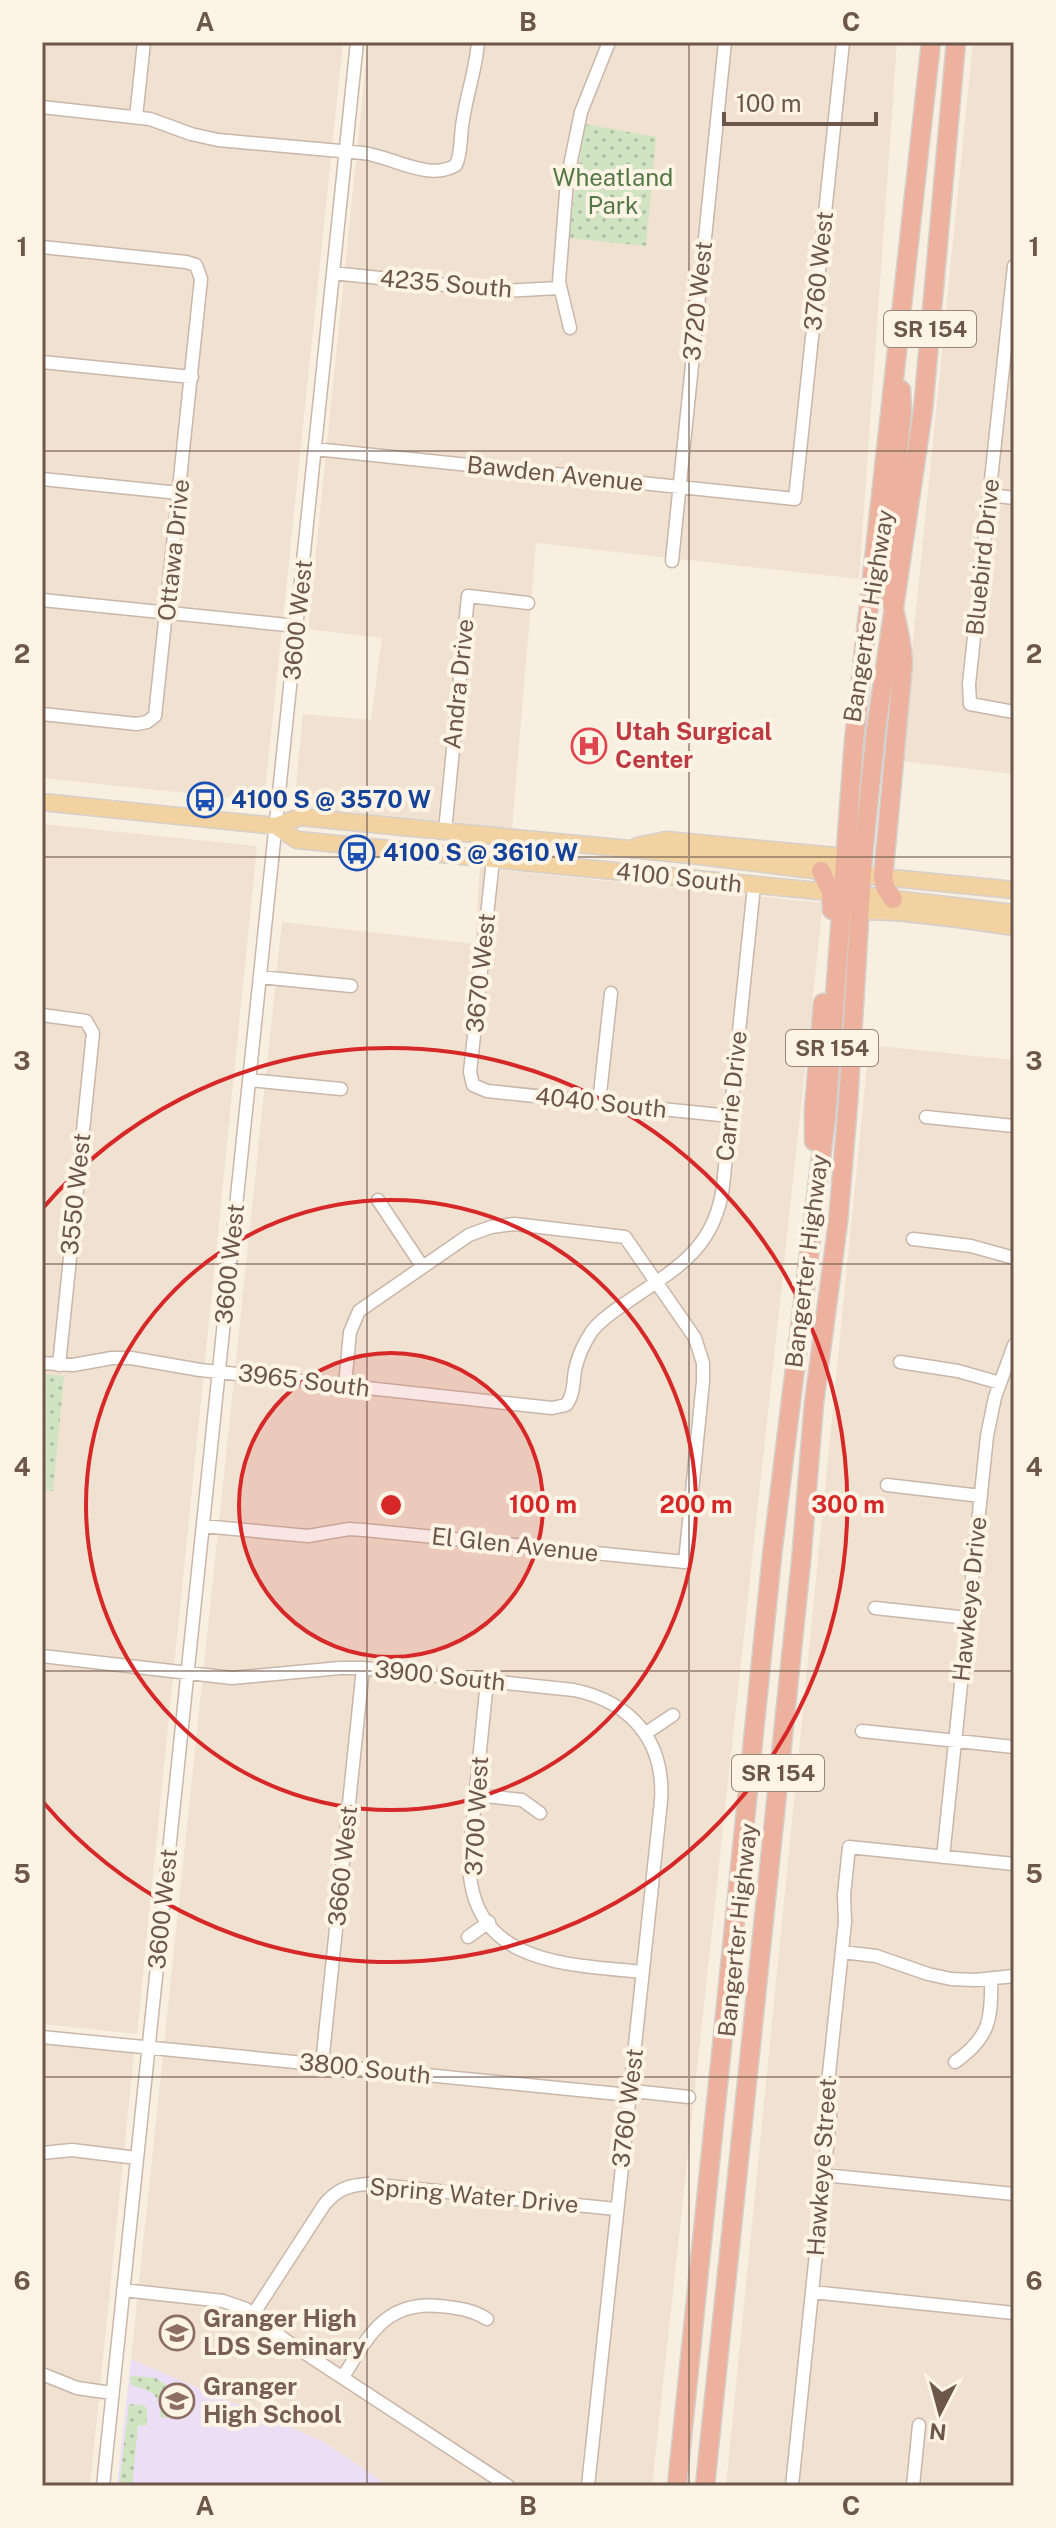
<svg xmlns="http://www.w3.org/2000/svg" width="1056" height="2528" viewBox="0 0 1056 2528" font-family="'Public Sans',sans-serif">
	<defs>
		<pattern id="grass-dots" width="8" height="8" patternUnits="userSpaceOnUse" patternTransform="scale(2)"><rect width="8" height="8" fill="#d0e4c2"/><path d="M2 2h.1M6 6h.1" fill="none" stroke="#adbca0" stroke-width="1.8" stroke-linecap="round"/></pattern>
	</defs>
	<rect width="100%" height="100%" fill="#f9efe1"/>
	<path fill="#f0e1d0" d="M42,42H343L264,801L42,778Z
		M368,42H897L859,579L536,543L512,828L294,806L303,714L371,720L382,638L308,629Z
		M973,42H1014V774L901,761Z
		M42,824L257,846L137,2034L42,2024Z
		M480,868L823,903L652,2486H389L324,2442L131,2359L282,922L475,944Z
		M869,1045L1014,1060V2486H726Z
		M42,2043L134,2053L90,2486H42Z"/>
	<path fill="#ecdef5" d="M131,2359L324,2442L389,2486H117Z"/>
	<path fill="url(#grass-dots)" d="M585,124L656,137L646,246L568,238Z
		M42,1374L64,1376L53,1491L42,1490Z
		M133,2376L156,2378L173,2390L169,2418L160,2417C162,2393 150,2391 131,2385L130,2377Z
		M129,2404L142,2405L147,2408V2425L138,2426L132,2486H119Z"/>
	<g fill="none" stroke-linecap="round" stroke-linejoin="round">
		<g stroke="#c8b7aa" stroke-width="15">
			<path id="minor" d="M42,107L150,119L191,134L218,140L363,153C391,156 429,182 456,165C462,152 460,135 463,120C467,93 476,69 478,42
				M136,117L144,42
				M42,247L186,262L196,265L201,279L155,716L147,722L137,724L42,714
				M1014,266L969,684L970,704L1014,712
				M333,273L502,291L559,288
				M570,328L559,282L567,180L581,112L609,42
				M42,362L192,377
				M315,449L795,499L843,42
				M42,479L179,493
				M990,495L1014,498
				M672,561L725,42
				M42,600L297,626
				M445,831L468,596L528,603
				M493,860L470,1072L473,1085L487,1091L730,1116
				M260,977L351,986
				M42,1015L86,1021L93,1033L59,1365
				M249,1080L341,1089
				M599,1103L611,993
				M926,1117L1014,1126
				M378,1200L422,1266
				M913,1239L971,1246L1014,1258
				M900,1362L958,1371L1000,1383
				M42,1363L73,1365L112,1358H131L200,1370L552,1408L566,1405C574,1395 573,1383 575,1370C578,1356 584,1343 592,1331C602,1318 617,1309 630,1300C677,1268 715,1248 723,1186L754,886
				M887,1485L981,1496
				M203,1526L308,1536L349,1529L364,1530L685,1562L703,1381V1363L695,1338L625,1237L514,1224L491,1227L469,1235L359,1311L350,1332L345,1385
				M875,1608L968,1618
				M42,1656L232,1678L340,1668H363L574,1690C631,1702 665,1741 661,1801L588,2486
				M487,1681L469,1860C470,1966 566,1964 643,1972
				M862,1731L1014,1747
				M646,1733L673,1715
				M476,1795L522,1800L540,1813
				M943,1857L987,1436L995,1397L1014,1345
				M468,1937L489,1922
				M842,1952L876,1956L928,1974L951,1979L975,1980L1014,1976
				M42,2037L619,2094L642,2092L689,2097
				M955,2062C989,2038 992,2020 991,1979
				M322,2064L363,1668
				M42,2153L72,2150L137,2158
				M824,2175L1014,2194
				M123,2290L223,2301L246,2309L285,2340L508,2486
				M812,2292L1014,2313
				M254,2313L324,2205C336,2190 348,2185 368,2184L616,2209
				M42,2374L77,2388L112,2393
				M343,2377C368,2337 385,2300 440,2306C457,2308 471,2309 487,2319
				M103,2486L357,42
				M792,2486L830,2117L828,2083L845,1922L844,1895L849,1847L1014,1864
				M913,2486L919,2425"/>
		</g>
		<g stroke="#d6d0cd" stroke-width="19">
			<path id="major" d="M42,802L276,826L297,840L860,895L1014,913
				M276,826L300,817L691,855L821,871L1014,890
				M637,846L666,840L856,858
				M850,914C873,904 983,923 1014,927"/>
		</g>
		<g stroke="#d6d0cd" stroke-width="21">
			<path id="highway" d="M821,871L831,892L832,910
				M893,899L886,889L883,878L903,664C902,629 887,597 887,562L902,412L901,390
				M814,1141V1109L823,1003
				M677,2486L772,1555L826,1117L854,741L931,42
				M705,2486L801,1562L814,1403L838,1222L848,1104L863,855L876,730L923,410L956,42"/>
		</g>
		<use href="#minor" stroke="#fff" stroke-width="12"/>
		<use href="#major" stroke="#f1d2a0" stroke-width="16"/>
		<use href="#highway" stroke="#edb29e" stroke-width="18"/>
	</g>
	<path fill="none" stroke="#6d574b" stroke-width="2" stroke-opacity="0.55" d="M367,42V2486M689,42V2486M42,451H1014M42,857H1014M42,1264H1014M42,1671H1014M42,2077H1014"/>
	<circle cx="391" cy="1505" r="152" fill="#d62828" fill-opacity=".12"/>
	<g fill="none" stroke="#d62828" stroke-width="4">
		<circle cx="391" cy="1505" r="152"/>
		<circle cx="391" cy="1505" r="305"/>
		<path d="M43 1208A457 457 0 1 1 43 1802"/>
	</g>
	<defs>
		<g id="hospital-ring" transform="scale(1.8)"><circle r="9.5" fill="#fdf4e6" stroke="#e0444e" stroke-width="1.5"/><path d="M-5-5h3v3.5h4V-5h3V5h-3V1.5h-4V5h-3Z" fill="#e0444e"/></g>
		<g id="bus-ring" transform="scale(1.8)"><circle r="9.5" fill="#fdf4e6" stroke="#1a4fb4" stroke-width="1.5"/><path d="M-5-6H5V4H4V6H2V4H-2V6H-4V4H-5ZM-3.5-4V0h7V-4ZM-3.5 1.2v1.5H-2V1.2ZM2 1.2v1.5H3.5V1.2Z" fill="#1a4fb4"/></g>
		<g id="school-ring" transform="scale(1.8)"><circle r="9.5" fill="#fdf4e6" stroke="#8d6e63" stroke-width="1.5"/><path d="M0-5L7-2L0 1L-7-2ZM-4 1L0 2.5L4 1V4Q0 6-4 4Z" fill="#8d6e63"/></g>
	</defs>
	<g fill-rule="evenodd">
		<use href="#hospital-ring" x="589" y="746"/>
		<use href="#bus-ring" x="205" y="800"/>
		<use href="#bus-ring" x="357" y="853"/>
		<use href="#school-ring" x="177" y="2333"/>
		<use href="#school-ring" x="177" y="2401"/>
	</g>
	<g text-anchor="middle" stroke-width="8" stroke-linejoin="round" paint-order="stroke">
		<g fill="#fdf4e6" stroke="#98867a" stroke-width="2">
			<rect x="884" y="311" width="92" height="36" rx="6"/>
			<rect x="786" y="1030" width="92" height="36" rx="6"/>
			<rect x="732" y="1755" width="92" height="36" rx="6"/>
		</g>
		<g font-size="22" font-weight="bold" fill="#6d574b">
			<text x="930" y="337">SR 154</text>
			<text x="832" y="1056">SR 154</text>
			<text x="778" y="1781">SR 154</text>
		</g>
		<g font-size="24" fill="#557847" stroke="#fdf4e6">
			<text x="613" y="186">Wheatland<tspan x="613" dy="28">Park</tspan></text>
		</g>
		<g font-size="24" fill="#6d574b" stroke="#fdf4e6">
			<text transform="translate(819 271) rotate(-84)" y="8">3760 West</text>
			<text transform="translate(446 284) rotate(5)" y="8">4235 South</text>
			<text transform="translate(698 301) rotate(-84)" y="8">3720 West</text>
			<text transform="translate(555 474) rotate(6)" y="8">Bawden Avenue</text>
			<text transform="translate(174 550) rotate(-84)" y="8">Ottawa Drive</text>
			<text transform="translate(983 557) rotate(-84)" y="8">Bluebird Drive</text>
			<text transform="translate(869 616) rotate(-81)" y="8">Bangerter Highway</text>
			<text transform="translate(298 620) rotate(-84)" y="8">3600 West</text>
			<text transform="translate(459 684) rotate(-84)" y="8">Andra Drive</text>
			<text transform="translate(679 878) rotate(6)" y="8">4100 South</text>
			<text transform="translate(481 973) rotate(-84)" y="8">3670 West</text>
			<text transform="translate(732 1096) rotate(-84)" y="8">Carrie Drive</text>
			<text transform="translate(601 1103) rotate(6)" y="8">4040 South</text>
			<text transform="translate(76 1194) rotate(-84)" y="8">3550 West</text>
			<text transform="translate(807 1261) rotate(-83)" y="8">Bangerter Highway</text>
			<text transform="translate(230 1264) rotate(-84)" y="8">3600 West</text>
			<text transform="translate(304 1381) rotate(7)" y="8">3965 South</text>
			<text transform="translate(515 1545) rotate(6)" y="8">El Glen Avenue</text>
			<text transform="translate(970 1599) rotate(-84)" y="8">Hawkeye Drive</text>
			<text transform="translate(440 1676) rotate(6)" y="8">3900 South</text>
			<text transform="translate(477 1816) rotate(-87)" y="8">3700 West</text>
			<text transform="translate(343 1866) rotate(-84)" y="8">3660 West</text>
			<text transform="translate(163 1909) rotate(-84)" y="8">3600 West</text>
			<text transform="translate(738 1930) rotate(-84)" y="8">Bangerter Highway</text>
			<text transform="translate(365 2069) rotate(6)" y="8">3800 South</text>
			<text transform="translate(628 2108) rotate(-83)" y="8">3760 West</text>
			<text transform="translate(822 2167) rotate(-86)" y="8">Hawkeye Street</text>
			<text transform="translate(474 2196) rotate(5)" y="8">Spring Water Drive</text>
		</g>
		<g font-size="24" font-weight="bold" fill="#be3a42" stroke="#fdf4e6" text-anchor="start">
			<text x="615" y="740">Utah Surgical<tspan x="615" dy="28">Center</tspan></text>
		</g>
		<g font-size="24" font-weight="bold" fill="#164399" stroke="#fdf4e6" text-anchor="start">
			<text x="231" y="808">4100 S @ 3570 W</text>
			<text x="383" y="861">4100 S @ 3610 W</text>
		</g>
		<g font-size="24" font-weight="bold" fill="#785e54" stroke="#fdf4e6" text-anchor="start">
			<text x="203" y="2327">Granger High<tspan x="203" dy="28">LDS Seminary</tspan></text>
			<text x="203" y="2395">Granger<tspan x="203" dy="28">High School</tspan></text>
		</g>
	</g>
	<circle cx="391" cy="1505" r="12" fill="#d62828" stroke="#fdf4e6" stroke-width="4"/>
	<g font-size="24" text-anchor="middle" font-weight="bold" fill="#d62828" stroke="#fdf4e6" stroke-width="8" stroke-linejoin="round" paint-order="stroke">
		<text x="543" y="1513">100 m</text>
		<text x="696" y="1513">200 m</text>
		<text x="848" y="1513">300 m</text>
	</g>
	<rect width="1056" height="2528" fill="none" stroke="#fdf4e6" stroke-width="88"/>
	<g transform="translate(940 2412) rotate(186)" stroke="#fdf4e6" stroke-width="6" paint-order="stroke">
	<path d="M0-6L14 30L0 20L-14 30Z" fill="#6d574b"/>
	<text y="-12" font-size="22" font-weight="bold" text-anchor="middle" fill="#6d574b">N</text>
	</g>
	<path d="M724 112v12h152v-12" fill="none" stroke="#6d574b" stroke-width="4"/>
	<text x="736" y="112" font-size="24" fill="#6d574b" stroke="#fdf4e6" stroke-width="6" paint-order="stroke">100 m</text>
	<rect x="44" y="44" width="968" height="2440" fill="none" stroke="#6d574b" stroke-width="3"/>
	<g font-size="26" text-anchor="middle" font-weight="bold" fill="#6d574b">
		<text x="205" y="31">A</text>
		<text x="528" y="31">B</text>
		<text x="851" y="31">C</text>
		<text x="22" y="256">1</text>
		<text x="1034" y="256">1</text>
		<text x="22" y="663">2</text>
		<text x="1034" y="663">2</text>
		<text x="22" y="1070">3</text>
		<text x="1034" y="1070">3</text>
		<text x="22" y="1476">4</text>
		<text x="1034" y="1476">4</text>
		<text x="22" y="1883">5</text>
		<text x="1034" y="1883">5</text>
		<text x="22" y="2290">6</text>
		<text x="1034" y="2290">6</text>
		<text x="205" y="2515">A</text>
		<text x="528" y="2515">B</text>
		<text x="851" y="2515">C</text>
	</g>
</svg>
